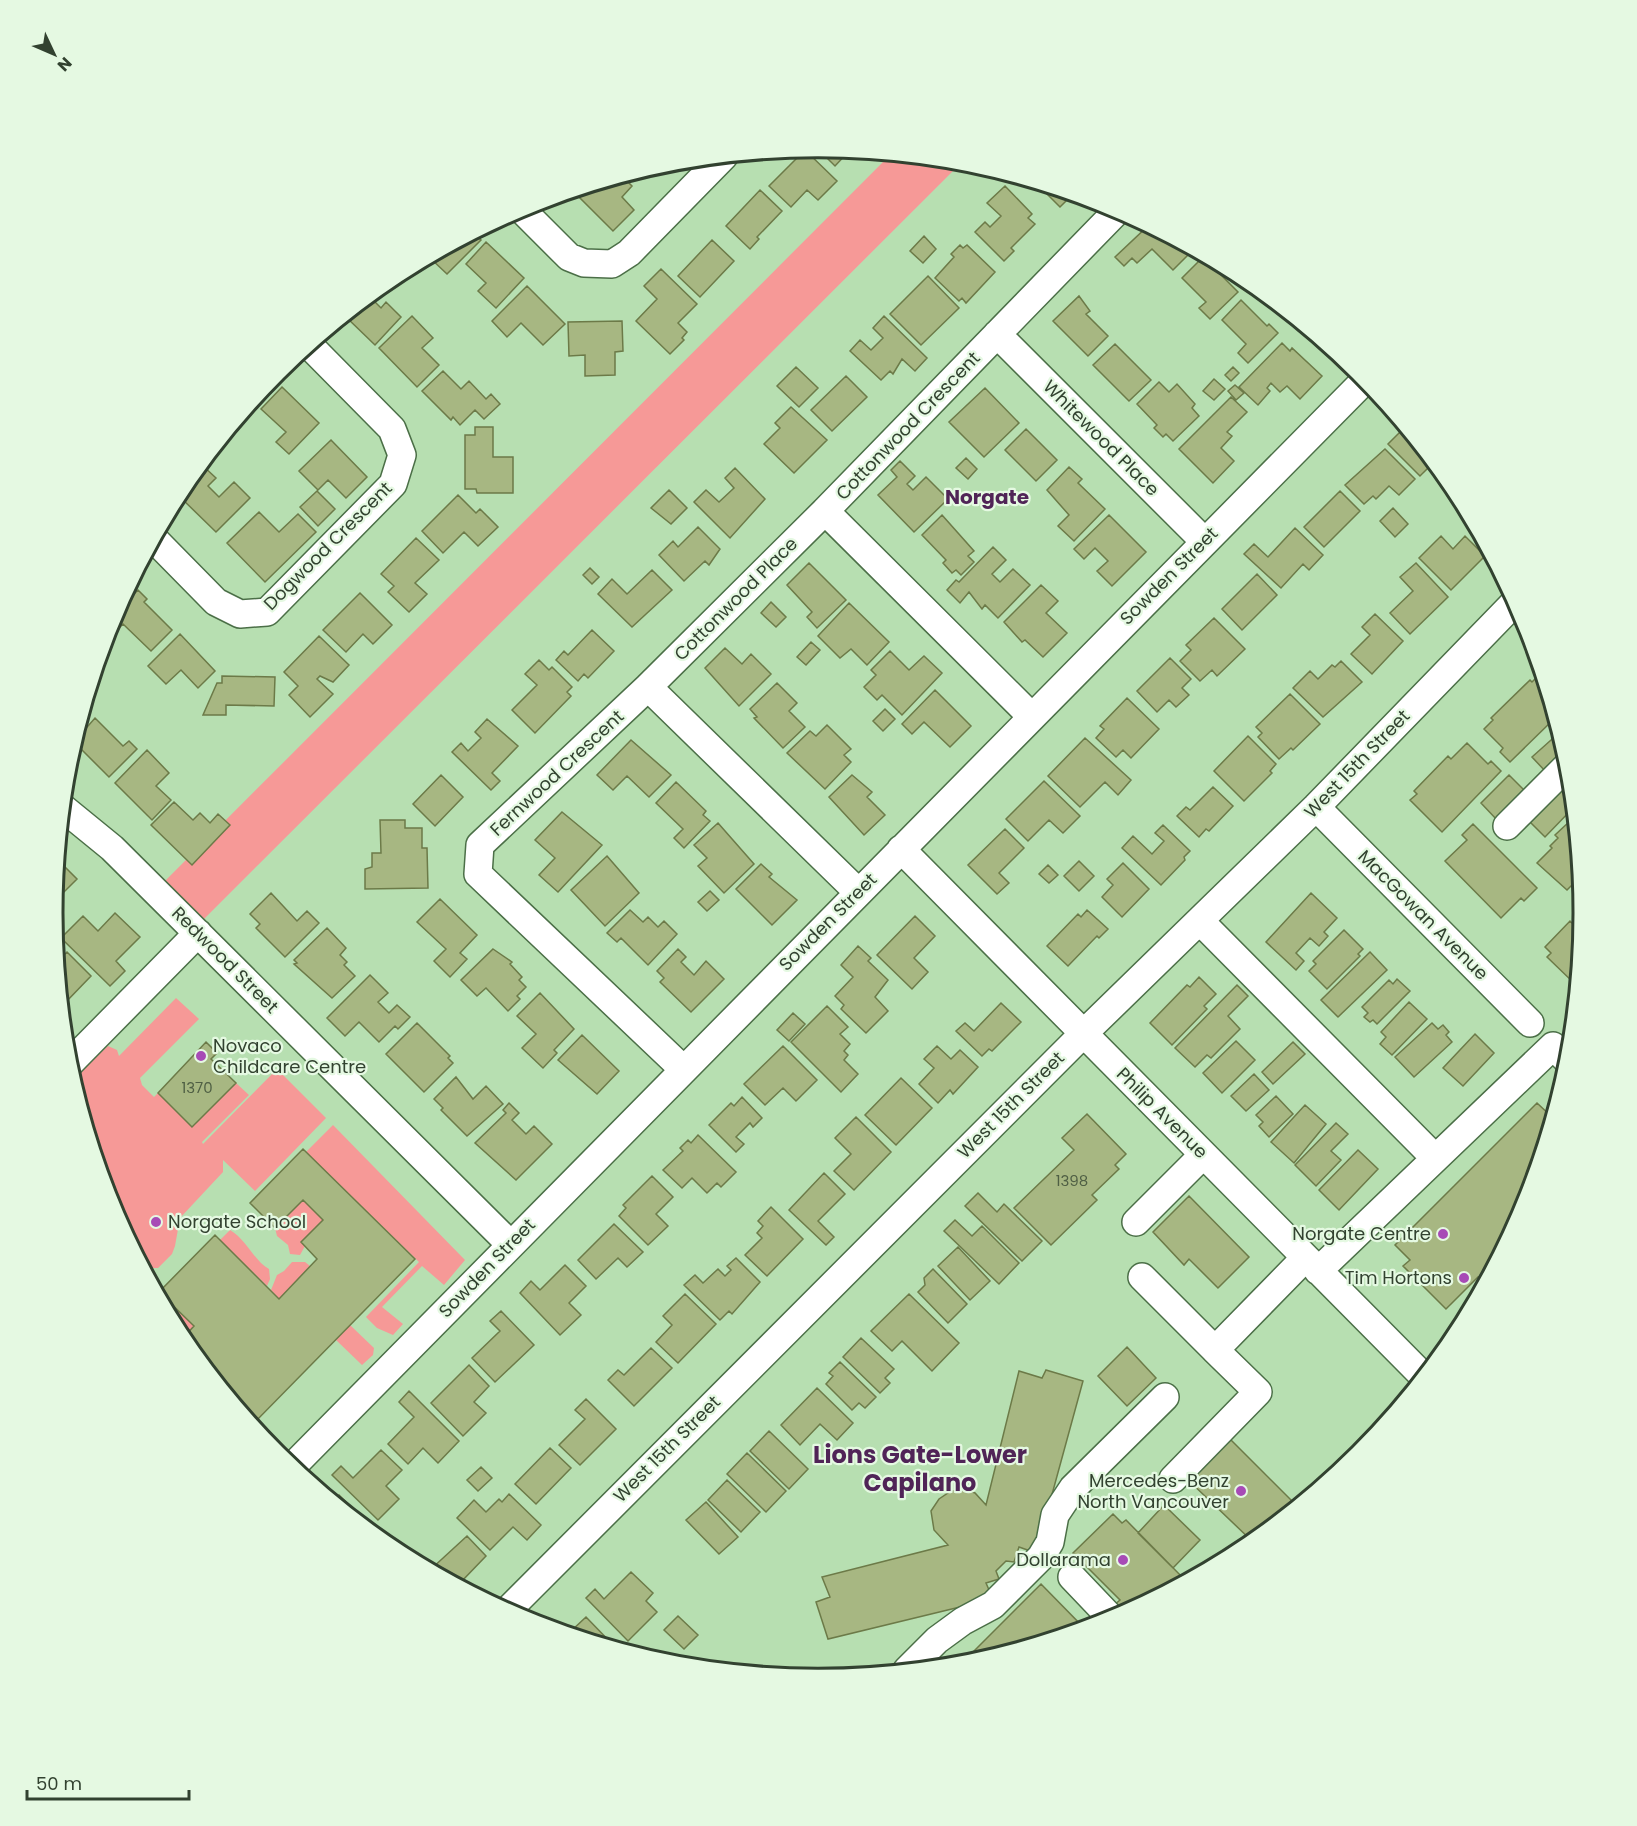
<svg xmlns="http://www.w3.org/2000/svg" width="1637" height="1826" viewBox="0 0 1637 1826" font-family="Poppins,sans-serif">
	<rect width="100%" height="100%" fill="#b7dfb1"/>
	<path fill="#f69997" d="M891,154L963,161L197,926L158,888Z
		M176,998L199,1019L140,1078L142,1085L154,1097L158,1093L192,1127L236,1083L249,1095L202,1142L203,1144L277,1069L326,1118L255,1191L223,1160V1172L180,1218L175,1246L172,1254L158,1268H145L111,1206L72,1079L108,1046L117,1050L119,1056Z
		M333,1125L465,1260L444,1285L422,1266L382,1307L403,1324L393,1335L377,1328L366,1317L419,1262L306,1152Z
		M303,1200L323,1220L301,1242L305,1246L300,1255L290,1254L288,1245L277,1236L275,1228Z
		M230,1230C247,1240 254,1261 269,1269L270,1279L267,1286L220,1240Z
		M292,1262H305L310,1266L279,1299L271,1290L277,1275L284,1271Z
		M157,1292L194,1326L182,1339L181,1338Z
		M350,1325L374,1348L373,1355L362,1365L336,1340Z"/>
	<path fill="#a7b782" stroke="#6c7a48" stroke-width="1.5" d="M816,147H819L850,150L835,166Z
		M805,150L837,181L818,200L807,190L791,207L769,186Z
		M622,176L632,186L622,197L634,210L613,231L575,193Z
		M1041,184L1073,194L1060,207L1039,186Z
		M1005,186L1032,214L1028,218L1035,224L1011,248L1014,251L1004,261L975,232L985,222L990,227L1001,216L987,203Z
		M760,190L782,211L757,237L759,239L750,249L726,226Z
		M1149,225L1185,245L1192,251L1173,270L1152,249L1137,263L1132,258L1124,266L1115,257Z
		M474,233L481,240L447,274L429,257Z
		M924,236L936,249L923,263L910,251Z
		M712,240L734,261L700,297L678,276Z
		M486,242L524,278L496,308L478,291L486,283L466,264Z
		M960,245L963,248L967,245L995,272L966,303L962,298L959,301L935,278L954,257L951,254Z
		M1203,257L1238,292L1210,319L1199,308L1206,302L1182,278Z
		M661,269L697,304L678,323L687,332L682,338L684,340L670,354L636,321L657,299L644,286Z
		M928,276L959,308L921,345L890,314Z
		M527,286L565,324L543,345L521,323L507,337L492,321Z
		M369,296L381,308L386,302L401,317L375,345L345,316Z
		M1079,296L1090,311L1086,314L1108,336L1088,356L1053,321Z
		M1241,300L1267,326L1269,324L1278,333L1248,363L1238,353L1246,344L1222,320Z
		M412,316L433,338L422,348L439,365L417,387L379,348Z
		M884,316L927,358L915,371L902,359L893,374L890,371L881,380L850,351L860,340L871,350L883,338L873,328Z
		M622,321L623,351L615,352V375L585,376V355L569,356L568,322Z
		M1282,343L1290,351L1292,348L1322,376L1300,399L1287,386L1280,392L1271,383L1267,388L1270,391L1258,405L1239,387Z
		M1115,344L1151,380L1129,401L1093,365Z
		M796,367L818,388L799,407L777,386Z
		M1233,367L1239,373L1231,381L1225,375Z
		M443,371L461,389L469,381L486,399L491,394L500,404L484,419L475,410L460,425L453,417L451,420L422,391Z
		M846,376L867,397L832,431L811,410Z
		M1214,379L1225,389L1214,400L1203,391Z
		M1159,382L1169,392L1177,384L1195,404L1192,408L1199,416L1173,441L1166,434L1163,437L1154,428L1157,425L1137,404Z
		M1235,385L1244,393L1236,400L1228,391Z
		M282,387L319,423L289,454L276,442L286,432L261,409Z
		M985,388L1019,423L984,457L949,422Z
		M1231,397L1247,412L1227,432L1232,436L1221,448L1234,461L1213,483L1179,449Z
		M791,407L827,440L794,473L764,444L780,428L775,423Z
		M475,427H493V457H513V493H477L476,489H465V435H475Z
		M1405,427L1434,462L1420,476L1388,444Z
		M1026,429L1057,460L1036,481L1005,450Z
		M331,440L367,477L346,498L328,480L318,490L299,471Z
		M1385,449L1415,479L1399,495L1389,486L1376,499L1373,496L1364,504L1345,485Z
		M966,458L977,469L968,479L956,468Z
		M900,461L915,476L907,484L913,490L926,477L948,499L914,532L878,495L897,477L891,470Z
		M202,465L216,478L208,486L219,497L234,482L250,498L216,532L178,495Z
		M1069,467L1082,479L1078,483L1105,509L1074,541L1058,526L1069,515L1047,490Z
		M735,468L765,499L730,538L694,502L706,490L719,502L734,488L725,478Z
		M669,490L687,508L671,524L651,508Z
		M317,491L335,509L318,526L300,507Z
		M1340,491L1360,511L1324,547L1304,527Z
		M458,495L476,513L480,509L498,527L478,546L464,532L443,553L422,531Z
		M1393,508L1408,524L1395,537L1380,521Z
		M259,512L279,532L298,514L316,532L265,582L227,543Z
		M942,515L974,551L968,556L974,562L961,575L956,570L952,573L943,563L946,560L922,535Z
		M1109,515L1146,552L1112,586L1097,571L1108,561L1095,548L1084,559L1074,549Z
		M698,527L720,549L709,565L705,561L684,581L659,555L673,541L678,547Z
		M1295,528L1323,555L1309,570L1303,564L1281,588L1244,554L1254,544L1268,557Z
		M1441,536L1453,549L1465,536L1485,556L1451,590L1419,558Z
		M416,538L439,560L415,583L427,594L409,612L388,592L394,586L381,574Z
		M993,547L1006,560L992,574L1000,582L1013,569L1030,585L998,618L985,605L982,609L969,592L960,603L947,590L956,580L959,582Z
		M809,563L846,600L817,628L807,617L812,612L787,585Z
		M1416,563L1448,597L1410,634L1390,613L1413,591L1400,577Z
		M590,568L599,577L592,584L583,575Z
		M652,570L672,590L632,627L598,594L612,579L627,594Z
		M1257,574L1277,595L1242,630L1222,609Z
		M1041,585L1058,601L1046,613L1067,633L1043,657L1025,640L1022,642L1004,622Z
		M138,590L147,599L144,602L172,630L151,651L123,624L117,630L110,623L113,615Z
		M360,593L392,625L373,644L363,634L346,652L323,630Z
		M771,602L786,617L776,627L761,613Z
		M849,603L889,642L867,665L851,649L840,658L818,636Z
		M1375,614L1403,641L1372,674L1351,654L1370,635L1362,627Z
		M1214,618L1245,649L1217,676L1212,670L1200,681L1180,661L1191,650L1186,645Z
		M592,630L614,651L588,678L584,674L578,681L556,660L564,651L568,655Z
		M180,634L215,671L198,688L181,670L166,684L148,666Z
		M319,636L349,665L333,682L320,676L317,679L333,694L310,717L289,695L298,686L284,672Z
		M811,642L820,650L806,665L797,657Z
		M725,648L742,664L751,654L771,674L739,706L705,668Z
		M890,651L909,670L924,656L942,673L902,715L882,695L877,700L864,687L876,675L871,670Z
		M1170,658L1191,679L1182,688L1189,695L1176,707L1169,700L1157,712L1137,691Z
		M539,660L549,670L552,667L572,687L567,692L571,696L535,733L512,710L537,685L525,674Z
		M1341,661L1362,682L1323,717L1293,688L1310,671L1318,679L1332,665L1335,667Z
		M1542,672L1556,717L1510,762L1500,752L1503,748L1484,729L1493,720L1491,718L1530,680L1532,682Z
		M222,676L275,677L274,706L226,705V715H203L217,683H222Z
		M777,683L797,703L789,711L805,727L783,748L754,718L757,717L750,709Z
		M935,690L971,726L950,747L924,722L912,734L902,724Z
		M1290,694L1320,724L1293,750L1291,748L1279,759L1258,737L1262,733L1256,727Z
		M1127,698L1159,729L1131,758L1123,750L1116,757L1096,738L1104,729L1100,726Z
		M885,709L895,719L883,731L873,721Z
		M95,718L123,746L129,741L137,749L109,777L74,742Z
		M487,719L518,746L492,773L500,781L491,790L452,752L461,743L468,751L481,738L475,732Z
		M827,725L851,749L844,755L851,762L825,789L787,753L810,731L816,736Z
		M1560,732L1567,754L1546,772L1532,757Z
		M1248,736L1276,764L1270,771L1272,773L1244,801L1214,771Z
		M1085,738L1131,780L1118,795L1105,782L1080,807L1048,776Z
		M631,740L671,775L649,797L627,776L613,790L597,775Z
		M1467,743L1488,764L1491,761L1501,771L1442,832L1410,800L1417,794L1414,791L1448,756L1451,759Z
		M147,750L169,773L156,786L171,800L152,820L115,783Z
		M441,775L463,797L435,826L413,804Z
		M852,775L872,792L867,797L885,815L864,835L829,797Z
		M1509,775L1525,791L1497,820L1481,803Z
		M1044,781L1080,816L1063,833L1049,820L1028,841L1006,819Z
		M676,782L706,811L703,815L710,821L684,848L674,838L683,829L656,803Z
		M1213,787L1233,806L1209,831L1206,829L1199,837L1177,816L1186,807L1190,810Z
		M1562,789L1573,799L1574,807L1545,837L1530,822Z
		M174,802L193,820L200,813L210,823L218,814L230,825L192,865L151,825Z
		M562,812L602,845L558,892L539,875L555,858L535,840Z
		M380,820H405V828H422V848H427L428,888L365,889V869L372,867V853H381Z
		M1575,820L1581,876L1567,890L1537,863L1552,848L1550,846L1558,838L1555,835L1570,821L1572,823Z
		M718,823L754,864L724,893L698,866L707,858L694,845Z
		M1473,824L1537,888L1524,901L1521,898L1501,918L1445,861L1467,840L1462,835Z
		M1163,825L1190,851L1184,857L1185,860L1161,885L1122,848L1133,836L1152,854L1164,841L1155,833Z
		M1005,829L1024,848L999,873L1009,883L997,894L968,865Z
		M607,856L639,893L605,926L571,890Z
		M1079,861L1094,876L1079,891L1064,876Z
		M1123,863L1149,889L1122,917L1102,897L1113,885L1107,879Z
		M761,864L772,874L769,877L797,900L772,925L736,889Z
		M63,865L77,879L61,895L55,888L57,871Z
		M1048,865L1058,875L1049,883L1039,874Z
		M710,891L719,900L707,911L698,902Z
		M271,893L297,921L307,911L319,923L285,957L256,928L260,924L250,914Z
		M1311,893L1337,918L1324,932L1328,936L1319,946L1310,938L1296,953L1304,961L1296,970L1266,942Z
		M440,899L477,935L460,953L467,959L450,977L434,961L446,949L417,922Z
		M1584,906V913L1577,986L1547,957L1551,953L1545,947L1570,921L1575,926L1579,921L1574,916Z
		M630,910L643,922L648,917L658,927L664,921L677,934L648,965L621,938L617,942L607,933Z
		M1087,910L1108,929L1099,938L1097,936L1068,966L1047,946L1078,914L1081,917Z
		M115,913L140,937L116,961L125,971L110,986L61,938L83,916L98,931Z
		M915,916L935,936L914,958L928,972L912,989L877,955Z
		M327,928L346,948L340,955L347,962L344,965L355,976L332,998L294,964L297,963L294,960Z
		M1344,930L1363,949L1358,954L1360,956L1327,989L1309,971L1316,964L1313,961Z
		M858,946L871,958L868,961L888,980L875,997L888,1011L866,1033L841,1009L844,1005L835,996L853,977L841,965Z
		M493,949L512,962L510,964L522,977L519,980L526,987L517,996L520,999L508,1011L486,988L477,996L461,980Z
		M678,949L686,957L681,962L694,975L706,961L724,979L691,1012L660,982L664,978L657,971Z
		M67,952L91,976L62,1006L57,962Z
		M1370,952L1387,970L1338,1017L1321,1000Z
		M370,975L388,993L378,1002L389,1013L397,1005L410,1017L398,1029L395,1026L379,1042L359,1022L345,1036L327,1018Z
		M1199,977L1216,994L1204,1006L1207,1009L1172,1045L1150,1023L1187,985L1190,987Z
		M1397,979L1410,991L1377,1024L1373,1020L1370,1022L1364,1017L1368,1013L1362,1007L1389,980L1393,984Z
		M1237,985L1248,996L1228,1016L1240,1029L1211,1058L1207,1055L1195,1067L1175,1048Z
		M540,993L574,1029L554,1050L557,1053L543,1068L522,1048L536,1034L517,1016Z
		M1409,1002L1427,1019L1392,1055L1380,1044L1386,1037L1381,1032Z
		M1001,1003L1021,1022L992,1051L989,1049L982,1056L956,1031L965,1023L974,1031Z
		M827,1006L848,1027L840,1034L850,1044L844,1051L848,1055L844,1060L858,1074L841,1092L791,1042Z
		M793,1013L805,1024L789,1041L777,1030Z
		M417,1023L450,1056L448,1058L453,1063L424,1092L386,1054Z
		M1432,1023L1438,1029L1443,1025L1449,1032L1446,1035L1452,1042L1414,1077L1395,1057Z
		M1475,1034L1494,1053L1463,1086L1443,1068Z
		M582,1035L619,1071L597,1094L558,1060Z
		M1236,1041L1255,1060L1222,1093L1203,1073Z
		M206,1042L217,1053L211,1059L236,1083L192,1127L158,1093Z
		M1293,1042L1305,1054L1273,1084L1262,1072Z
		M783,1046L817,1080L796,1101L783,1088L765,1105L744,1084Z
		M937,1046L951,1059L960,1050L978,1067L953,1094L950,1090L938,1103L919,1084L934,1068L924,1059Z
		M1254,1074L1269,1090L1246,1111L1231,1096Z
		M456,1077L473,1099L486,1086L503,1104L467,1136L441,1110L443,1108L434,1099Z
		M901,1078L932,1108L896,1145L865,1115Z
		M1276,1096L1293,1114L1269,1137L1259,1126L1263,1122L1256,1115Z
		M742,1097L762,1118L753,1127L750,1123L736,1137L744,1144L736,1152L709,1125L731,1103L734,1106Z
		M509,1103L519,1113L512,1120L526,1134L534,1126L552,1144L516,1180L475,1143L506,1113L503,1110Z
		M1537,1103L1553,1118L1526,1206L1488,1278L1484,1282L1478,1277L1446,1309L1403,1266L1410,1260L1395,1245Z
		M1305,1105L1326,1124L1294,1163L1271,1142Z
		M1087,1114L1126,1154L1115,1165L1119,1169L1092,1195L1097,1200L1051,1245L1014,1208L1074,1150L1062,1138Z
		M856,1117L891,1152L854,1190L834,1171L851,1154L835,1138Z
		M1336,1123L1348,1134L1331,1151L1341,1160L1316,1186L1295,1165Z
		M698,1135L736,1172L721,1187L717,1183L707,1193L692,1178L682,1188L663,1170L683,1151L680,1148L688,1140L691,1143Z
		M303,1149L415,1259L252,1425L182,1339L194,1326L159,1292L215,1235L279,1299L317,1259L301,1242L323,1220L303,1200L275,1228L250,1203Z
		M1358,1150L1378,1169L1339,1210L1319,1190Z
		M824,1173L845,1194L818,1221L834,1237L826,1245L789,1210Z
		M652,1176L673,1197L656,1214L668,1226L648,1245L619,1216L626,1208L623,1205Z
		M978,1193L997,1212L1004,1204L1042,1241L1022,1261L965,1206Z
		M1189,1196L1249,1257L1218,1288L1189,1259L1184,1265L1153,1232Z
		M771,1207L803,1239L767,1276L745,1255L762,1238L757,1233L763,1226L758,1221Z
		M955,1220L972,1236L982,1226L1019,1263L999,1284L944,1231Z
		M614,1224L643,1252L627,1267L618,1258L596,1279L578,1260Z
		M958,1247L990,1281L970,1300L938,1266Z
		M736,1258L760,1282L732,1314L729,1311L720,1320L684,1285L695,1275L703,1283L718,1269L725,1276L731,1270L727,1266Z
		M565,1265L586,1286L569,1303L581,1315L560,1335L520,1293L531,1281L540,1290Z
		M933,1269L967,1304L948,1323L918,1292L925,1285L924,1278Z
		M685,1294L716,1324L678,1363L656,1342L672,1325L663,1316Z
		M909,1294L959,1343L932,1371L902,1341L892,1351L871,1331Z
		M501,1311L534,1345L495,1382L472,1358L500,1331L490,1321Z
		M861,1338L894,1369L885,1378L890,1383L880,1393L843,1357Z
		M1127,1347L1156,1378L1127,1406L1098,1376Z
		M651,1348L672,1368L634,1406L608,1380L618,1370L624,1375Z
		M840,1362L876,1397L865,1408L859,1403L852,1410L826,1384L833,1376L829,1373Z
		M469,1365L489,1386L474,1402L486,1413L463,1436L431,1403Z
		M1046,1370L1083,1381L1036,1553L1019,1547L1014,1562L1006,1561L996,1571L999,1579L986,1583L993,1599L828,1639L816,1602L830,1597L822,1577L948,1545L934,1530L931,1511L939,1499L951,1491L967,1490L975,1493L986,1505L1019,1371L1042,1378Z
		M817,1388L853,1423L837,1440L820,1424L800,1445L781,1425Z
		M409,1391L459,1441L438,1463L423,1448L408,1464L388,1444L414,1417L399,1402Z
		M586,1399L616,1429L580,1465L559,1445L585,1419L575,1410Z
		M769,1431L808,1469L789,1489L750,1451Z
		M1226,1435L1294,1503L1324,1473L1330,1479L1253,1542L1185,1477Z
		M550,1448L571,1468L536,1504L515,1484Z
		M381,1450L402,1470L386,1486L399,1499L378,1520L332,1475L341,1466L353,1478Z
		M747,1453L786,1491L766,1512L727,1474Z
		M481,1467L492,1478L478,1491L467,1480Z
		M727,1480L760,1512L741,1532L708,1500Z
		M509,1494L541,1525L527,1540L513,1527L490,1550L457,1518L474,1500L486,1512L499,1499L502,1502Z
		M339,1495L363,1519L360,1523L333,1501Z
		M706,1502L738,1537L719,1554L686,1520Z
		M1164,1505L1200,1540L1173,1568L1138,1533Z
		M1113,1514L1122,1523L1126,1520L1186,1581L1122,1615L1113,1606L1120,1600L1073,1553Z
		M467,1536L486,1556L459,1584L430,1570Z
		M631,1572L653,1593L646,1601L657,1612L628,1641L586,1598L595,1589L604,1599Z
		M1041,1584L1085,1629L960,1665Z
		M678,1616L698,1635L684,1649L664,1630Z
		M586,1617L616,1648L568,1634Z"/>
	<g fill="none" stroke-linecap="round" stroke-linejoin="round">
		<g stroke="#4b6f47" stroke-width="30">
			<path id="minor" d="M520,208L569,257L584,263L612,264L629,253L724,156
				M997,334L1204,541
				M154,539L216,602L240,614L267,612L393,484L402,455L392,429L309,345
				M648,687L825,511
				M1031,716L825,511L1119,209
				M1316,807L1530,1023
				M63,808L112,848L510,1244
				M1507,826L1570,763
				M901,849L1424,1377
				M1200,921L1435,1158
				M68,1065L198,933
				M683,1069L478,874L480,845L648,687L858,892
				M1136,1222L1203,1155
				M1318,1271L1553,1046L1570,1063
				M1142,1277L1215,1350
				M292,1467L1366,379
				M1173,1479L1258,1392L1215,1350L1305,1258
				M1072,1577L1113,1620
				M507,1611L1083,1034L1316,807L1516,601
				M907,1670L937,1640L963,1621L993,1605L1041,1557L1050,1542L1055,1515L1073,1488L1165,1397"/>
		</g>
		<use href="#minor" stroke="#fff" stroke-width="27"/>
	</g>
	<g fill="#a74bb6" stroke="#e5f9e2" stroke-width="2">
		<circle cx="201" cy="1056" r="6"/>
		<circle cx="156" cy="1222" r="6"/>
		<circle cx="1443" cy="1234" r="6"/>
		<circle cx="1464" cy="1278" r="6"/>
		<circle cx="1241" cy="1491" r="6"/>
		<circle cx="1123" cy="1560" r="6"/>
	</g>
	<g text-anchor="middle" stroke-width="4.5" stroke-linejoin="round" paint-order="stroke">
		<g font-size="15" fill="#4f5f44">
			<text x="197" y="1093">1370</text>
			<text x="1072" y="1186">1398</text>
		</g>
		<g font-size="18" fill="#324230" stroke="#e5f9e2">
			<text transform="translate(908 426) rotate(-46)" y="6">Cottonwood Crescent</text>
			<text transform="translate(1101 438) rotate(45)" y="6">Whitewood Place</text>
			<text transform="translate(328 546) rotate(-45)" y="6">Dogwood Crescent</text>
			<text transform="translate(1169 576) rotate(-45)" y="6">Sowden Street</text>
			<text transform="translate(736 599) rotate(-45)" y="6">Cottonwood Place</text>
			<text transform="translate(1357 764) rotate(-46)" y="6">West 15th Street</text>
			<text transform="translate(557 773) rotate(-43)" y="6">Fernwood Crescent</text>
			<text transform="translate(1423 915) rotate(45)" y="6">MacGowan Avenue</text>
			<text transform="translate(828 922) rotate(-45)" y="6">Sowden Street</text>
			<text transform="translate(225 960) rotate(45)" y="6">Redwood Street</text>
			<text transform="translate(1011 1105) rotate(-45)" y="6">West 15th Street</text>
			<text transform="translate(1162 1113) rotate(45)" y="6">Philip Avenue</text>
			<text transform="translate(487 1268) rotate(-46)" y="6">Sowden Street</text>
			<text transform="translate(667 1449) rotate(-45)" y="6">West 15th Street</text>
		</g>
		<g font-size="18" fill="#324230" stroke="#e5f9e2" text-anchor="end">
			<text x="213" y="1052" text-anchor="start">Novaco<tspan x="213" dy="21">Childcare Centre</tspan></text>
			<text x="168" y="1228" text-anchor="start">Norgate School</text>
			<text x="1431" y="1240">Norgate Centre</text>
			<text x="1452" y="1284">Tim Hortons</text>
			<text x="1229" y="1487">Mercedes-Benz<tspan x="1229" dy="21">North Vancouver</tspan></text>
			<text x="1111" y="1566">Dollarama</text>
		</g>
		<g font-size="20" font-weight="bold" fill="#502457" stroke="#e5f9e2">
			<text x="987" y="504">Norgate</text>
		</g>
		<g font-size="24" font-weight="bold" fill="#502457" stroke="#e5f9e2">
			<text x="920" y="1463">Lions Gate-Lower<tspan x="920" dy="28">Capilano</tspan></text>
		</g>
	</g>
	<path d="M0 0H1637V1826H0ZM63 913a755 755 0 1 1 1510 0a755 755 0 1 1-1510 0Z" fill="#e5f9e2" fill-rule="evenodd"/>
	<path fill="none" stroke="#324230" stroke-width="3" d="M63 913a755 755 0 1 1 1510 0a755 755 0 1 1-1510 0Z"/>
	<g transform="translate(54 54) rotate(134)" stroke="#e5f9e2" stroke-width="4.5" paint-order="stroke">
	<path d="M0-4.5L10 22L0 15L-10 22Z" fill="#324230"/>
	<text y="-9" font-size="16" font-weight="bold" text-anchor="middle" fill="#324230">N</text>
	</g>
	<path d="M27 1790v9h162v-9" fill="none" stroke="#324230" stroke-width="3"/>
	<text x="36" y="1790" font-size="18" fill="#324230" stroke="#e5f9e2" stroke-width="4.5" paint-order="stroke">50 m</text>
</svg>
